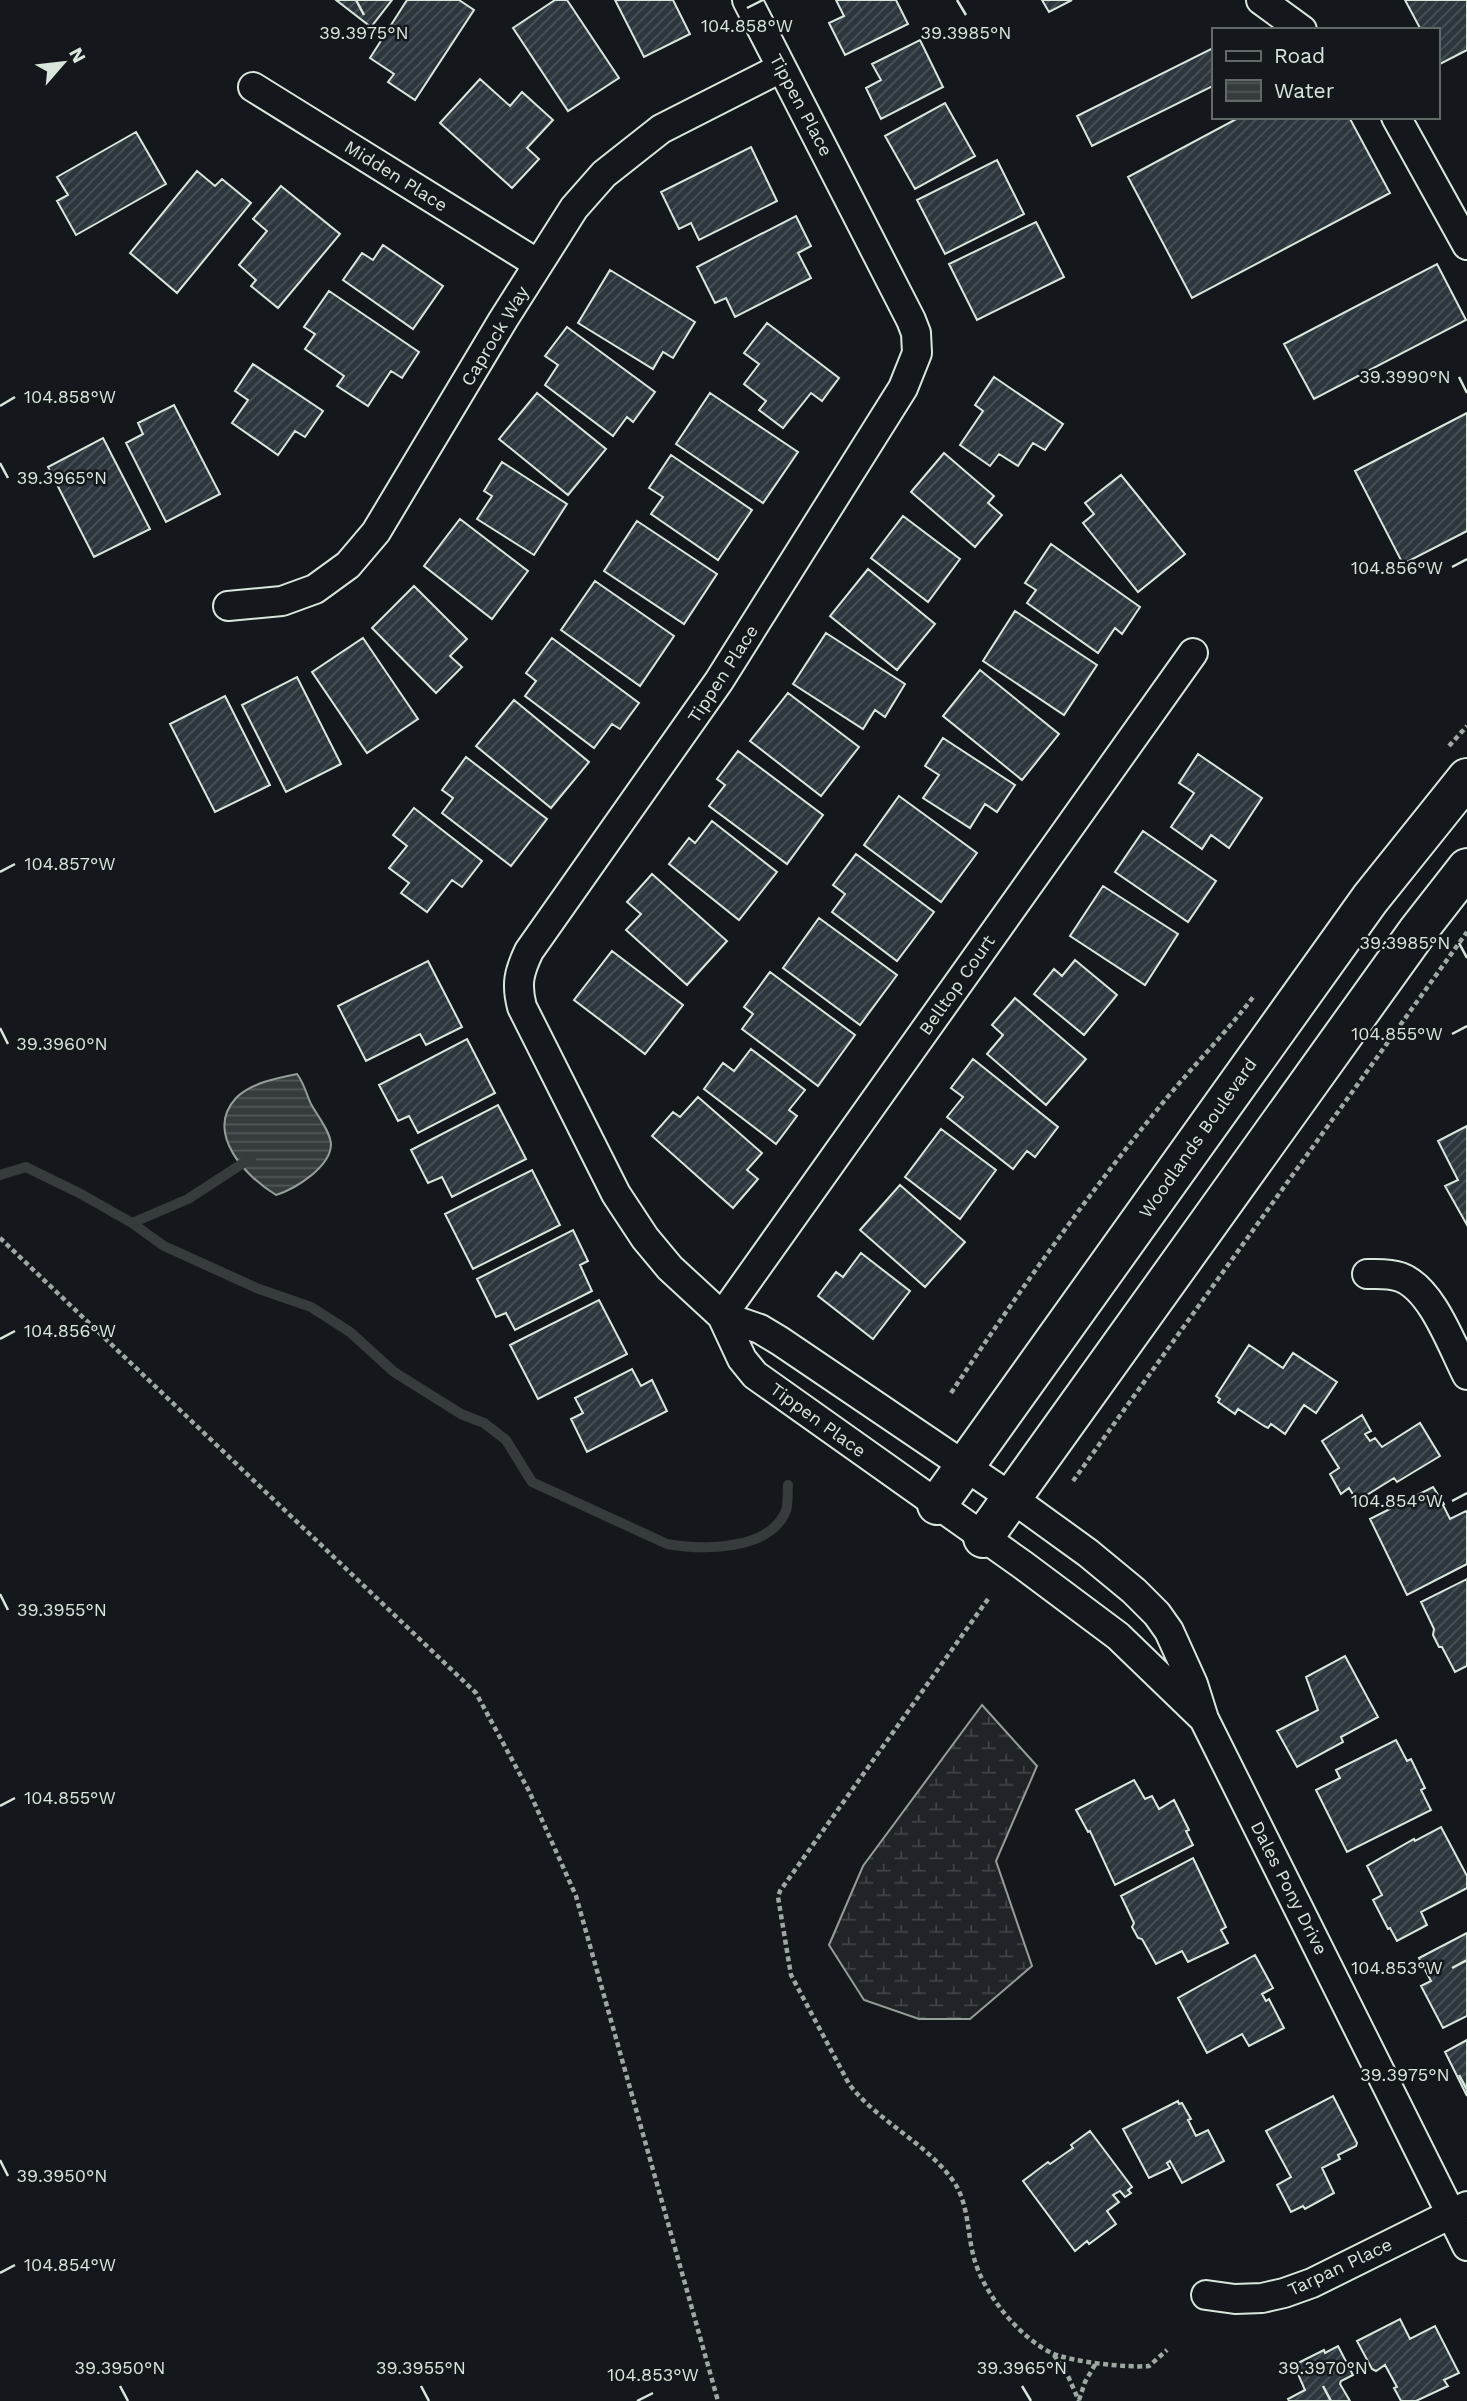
<svg xmlns="http://www.w3.org/2000/svg" width="1467" height="2401" viewBox="0 0 1467 2401" font-family="'Work Sans',sans-serif">
	<defs>
		<pattern id="wetland-marsh" width="20" height="14" patternUnits="userSpaceOnUse" patternTransform="scale(1.75)"><rect width="20" height="14" fill="#202428"/><path d="M1 5h8M5 5V1M11 12h8M15 12V8" fill="none" stroke="#404447"/></pattern>
		<pattern id="water-rules" width="6" height="5" patternUnits="userSpaceOnUse" patternTransform="scale(1.75)"><rect width="6" height="5" fill="#363b3e"/><path d="M0 2.5h6" fill="none" stroke="#525759"/></pattern>
		<pattern id="building-hatch" width="6" height="6" patternUnits="userSpaceOnUse" patternTransform="scale(1.75)"><rect width="6" height="6" fill="#2c363c"/><path d="M-1 1l2-2M0 6l6-6M5 7l2-2" fill="none" stroke="#4a5358"/></pattern>
	</defs>
	<rect width="100%" height="100%" fill="#14181c"/>
	<path fill="url(#wetland-marsh)" stroke="#939e99" stroke-width="2" d="M982,1705L1037,1766L996,1861L1032,1966L970,2019H919L864,2000L829,1945L863,1866Z"/>
	<path fill="url(#water-rules)" stroke="#939e99" stroke-width="2" d="M297,1074C304,1083 306,1093 311,1104C317,1115 330,1131 331,1144C331,1167 295,1189 276,1195C246,1177 204,1133 236,1098C251,1083 277,1078 297,1074Z"/>
	<g fill="none" stroke-linecap="round" stroke-linejoin="round">
		<path stroke="#363b3e" stroke-width="10" d="M0,1175L26,1167L81,1194L132,1223L164,1246L259,1289L311,1307L350,1332L394,1372L461,1414L484,1423L506,1440L532,1482L667,1544C702,1550 767,1551 785,1513C789,1506 787,1493 788,1485
			M132,1223L188,1199L251,1158"/>
	</g>
	<path fill="url(#building-hatch)" stroke="#d8e6dc" stroke-width="2" d="M336,0H392L371,27Z
		M407,0H459L474,10L415,100L388,82L394,74L370,58Z
		M555,0H567L619,78L568,111L513,28Z
		M615,0H673L690,34L644,57Z
		M836,0H896L908,24L845,55L829,23L844,16Z
		M1042,0H1072L1049,12Z
		M1405,0H1467V50L1440,64L1437,59V30H1421Z
		M920,40L943,87L881,119L866,88L881,80L872,64Z
		M1213,48V86L1092,146L1077,116Z
		M480,79L510,106L522,92L553,120L527,148L539,159L512,188L440,123Z
		M945,103L975,156L915,189L885,136Z
		M1240,117H1349L1390,193L1192,298L1128,177Z
		M136,132L166,184L76,235L57,201L68,195L57,177Z
		M751,147L777,201L699,240L691,223L679,229L661,192Z
		M997,160L1024,214L945,254L917,200Z
		M197,171L215,186L222,179L251,203L177,293L130,253Z
		M281,186L340,234L278,308L251,286L256,280L239,265L267,231L253,219Z
		M796,216L811,246L798,253L811,278L735,317L726,298L715,303L697,267Z
		M1036,222L1064,277L977,320L949,264Z
		M383,245L443,286L413,329L343,280L362,253L373,260Z
		M1437,264L1466,320L1314,399L1284,344Z
		M610,270L695,322L673,358L663,352L653,369L578,323Z
		M329,291L419,352L402,378L391,371L368,406L337,386L344,376L305,349L315,334L304,327Z
		M767,323L839,378L822,401L811,393L783,428L759,410L766,401L744,384L759,364L744,353Z
		M567,327L655,392L633,422L627,417L613,436L545,385L558,365L545,356Z
		M253,364L323,411L305,437L295,431L278,455L232,423L248,400L235,391Z
		M994,377L1063,424L1045,450L1033,443L1018,466L999,454L990,466L960,445L983,411L975,405Z
		M537,393L606,449L568,495L499,439Z
		M710,393L798,452L763,503L676,444Z
		M174,405L220,494L166,522L126,443L143,434L138,423Z
		M1467,413V531L1403,564L1355,471Z
		M103,438L150,529L94,557L48,467Z
		M944,453L994,496L988,503L1002,515L975,547L911,492Z
		M671,455L752,510L718,560L651,514L663,497L649,488Z
		M502,462L567,504L534,555L477,519L492,496L484,491Z
		M1121,475L1185,554L1138,592L1083,523L1094,514L1085,503Z
		M903,516L960,559L928,602L871,558Z
		M460,519L528,571L492,619L424,566Z
		M637,521L717,574L684,624L604,571Z
		M1051,544L1140,607L1122,634L1115,628L1098,653L1027,603L1036,590L1025,583Z
		M868,569L935,624L897,670L830,616Z
		M595,581L674,636L640,686L561,630Z
		M414,586L467,639L450,656L462,667L436,693L372,628Z
		M1015,611L1097,665L1064,715L983,661Z
		M826,633L905,684L885,717L875,710L863,729L793,684Z
		M363,638L418,719L367,753L312,672Z
		M552,638L639,703L620,729L612,724L594,748L525,696L536,681L526,673Z
		M980,670L1059,734L1022,780L943,716Z
		M297,677L341,764L286,792L242,705Z
		M788,693L859,747L821,796L750,741Z
		M225,696L270,785L215,812L170,724Z
		M514,700L589,762L551,808L476,746Z
		M943,738L1015,785L997,812L985,804L970,828L923,798L939,775L925,766Z
		M738,751L823,815L787,864L709,806L725,785L717,779Z
		M1198,754L1262,798L1229,848L1211,835L1202,849L1171,827L1194,793L1179,783Z
		M466,757L547,819L511,866L442,813L453,798L442,790Z
		M899,796L977,853L941,902L864,845Z
		M414,808L482,861L462,887L452,880L427,912L401,893L409,883L389,868L407,846L393,835Z
		M712,821L777,872L739,920L669,864L689,838L695,843Z
		M1143,831L1216,881L1188,922L1115,872Z
		M856,854L934,912L897,961L832,912L845,894L833,885Z
		M652,874L727,941L687,985L626,930L641,914L627,902Z
		M1103,886L1178,934L1145,985L1070,936Z
		M819,918L897,975L860,1025L783,968Z
		M612,951L683,1005L645,1054L574,1000Z
		M1075,960L1117,995L1084,1035L1034,994L1054,969L1062,976Z
		M428,961L462,1027L426,1045L420,1034L366,1061L338,1006Z
		M770,972L855,1035L818,1086L742,1029L753,1014L744,1007Z
		M1015,998L1086,1059L1046,1105L987,1054L1003,1035L992,1025Z
		M467,1039L495,1093L418,1133L409,1116L398,1121L379,1085Z
		M751,1049L805,1090L789,1110L797,1116L776,1144L704,1089L723,1063L734,1071Z
		M973,1059L1058,1127L1035,1157L1027,1151L1013,1169L947,1117L963,1097L951,1088Z
		M698,1097L762,1153L747,1170L758,1179L733,1208L652,1136L673,1112L680,1117Z
		M498,1105L526,1159L452,1197L442,1177L428,1183L411,1150Z
		M1467,1126V1225L1445,1186L1458,1180L1438,1141Z
		M941,1129L996,1170L960,1219L905,1177Z
		M532,1170L560,1225L473,1269L445,1214Z
		M900,1185L965,1242L925,1287L860,1230Z
		M573,1230L588,1261L580,1265L592,1291L515,1330L506,1313L496,1317L477,1279Z
		M861,1253L910,1291L873,1339L818,1296L836,1272L843,1277Z
		M599,1300L627,1354L538,1399L510,1345Z
		M1249,1345L1283,1368L1293,1353L1337,1382L1316,1413L1304,1405L1285,1434L1271,1424L1268,1428L1264,1426L1238,1409L1235,1414L1218,1402L1220,1399L1216,1396Z
		M632,1369L641,1386L652,1380L667,1411L587,1452L571,1419L583,1413L575,1398Z
		M1362,1415L1371,1431L1365,1434L1370,1441L1375,1438L1382,1447L1420,1423L1440,1456L1397,1482L1394,1478L1357,1501L1349,1488L1341,1494L1330,1474L1339,1468L1322,1441Z
		M1433,1487L1444,1504L1443,1505L1450,1519L1466,1511L1467,1513V1564L1407,1595L1370,1519Z
		M1467,1579V1666L1455,1672L1442,1647H1439L1433,1635L1434,1629L1421,1602Z
		M1345,1656L1378,1717L1341,1737L1343,1742L1297,1767L1277,1731L1318,1710L1306,1677Z
		M1396,1740L1407,1761L1411,1759L1425,1788L1421,1790L1431,1810L1347,1852L1316,1790L1340,1778L1336,1770Z
		M1134,1780L1145,1799L1152,1796L1159,1809L1174,1800L1189,1830L1186,1831L1193,1845L1115,1885L1090,1831L1088,1832L1076,1810Z
		M1441,1827L1467,1876V1888L1421,1912L1427,1925L1397,1941L1390,1928L1388,1929L1373,1900L1382,1895L1367,1866L1414,1839L1415,1841Z
		M1193,1858L1226,1927L1221,1930L1228,1943L1188,1962L1182,1951L1156,1964L1142,1939L1138,1938L1132,1927L1134,1923L1121,1896Z
		M1467,1933V2016L1443,2028L1421,1986L1431,1981L1419,1958Z
		M1255,1955L1273,1988L1262,1994L1266,2001L1269,1999L1284,2028L1249,2046L1242,2034L1207,2053L1178,1998Z
		M1467,2040V2096L1445,2052Z
		M1333,2096L1357,2143L1356,2146L1338,2155L1340,2159L1322,2168L1334,2193L1305,2209L1303,2206L1291,2212L1277,2185L1291,2177L1266,2131Z
		M1178,2101L1179,2104L1182,2103L1191,2119L1188,2120L1196,2136L1208,2130L1224,2161L1182,2183L1170,2161L1167,2163L1170,2168L1149,2178L1123,2129Z
		M1090,2131L1132,2187L1128,2190L1131,2193L1125,2197L1120,2191L1113,2195L1119,2202L1107,2211L1116,2224L1089,2244L1087,2241L1075,2251L1023,2181L1048,2162L1050,2164L1073,2148L1071,2145Z
		M1400,2319L1410,2339L1435,2326L1459,2373L1444,2380L1448,2386L1416,2401H1401L1394,2388L1397,2387L1385,2365L1376,2371L1372,2369L1357,2341Z
		M1338,2346L1353,2375L1341,2381L1340,2384L1350,2401H1289L1288,2399L1305,2390L1294,2365L1324,2350L1325,2353Z"/>
	<g fill="none" stroke-linecap="round" stroke-linejoin="round">
		<g stroke="#d8e6dc" stroke-width="32">
			<path id="street" d="M747,0L911,320L916,333L917,353L903,388L719,681L529,951C519,972 516,984 522,1007L616,1194L645,1238L670,1268L722,1316L742,1359L755,1375L1023,1565L1118,1636L1204,1719
				M1261,0L1302,30
				M253,87L538,264
				M1396,117L1467,245
				M228,606L282,601L315,589L348,565L376,532L503,320L574,208L604,174L661,129L781,68
				M1367,1274C1378,1274 1389,1273 1400,1277C1432,1288 1452,1346 1467,1375
				M722,1316L760,1329L780,1341L1012,1498L1088,1553L1134,1591L1157,1614L1169,1631L1193,1684L1204,1719L1467,2246
				M722,1316L1193,653
				M1206,2295L1235,2299L1262,2298L1284,2293L1312,2283L1467,2206"/>
		</g>
		<g stroke="#d8e6dc" stroke-width="42">
			<path id="secondary" d="M937,1505L1370,899L1467,778
				M983,1538L1417,932L1467,868"/>
		</g>
		<path stroke="#9da8a2" stroke-width="4.5" stroke-dasharray="5 3.5" stroke-linecap="butt" d="M1449,746L1467,726
			M0,1238L476,1693L529,1791L576,1896L718,2401
			M951,1393C1017,1294 1086,1197 1161,1105C1191,1068 1225,1034 1254,996
			M1073,1481L1467,932
			M988,1599L780,1891L778,1897L791,1975L849,2084C878,2122 926,2142 954,2182C969,2205 967,2233 974,2258C983,2293 1021,2340 1054,2354C1073,2362 1128,2368 1149,2366L1167,2350
			M1054,2355L1068,2376L1079,2401
			M1079,2400L1085,2382L1096,2363"/>
		<use href="#street" stroke="#14181c" stroke-width="28"/>
		<use href="#secondary" stroke="#14181c" stroke-width="38"/>
	</g>
	<path fill="none" stroke="#d8e6dc" stroke-width="2.5" d="M356,0L364,15M957,0L966,15M747,8L763,0M1459,377L1467,393M0,406L15,397M0,463L8,478M1452,567L1467,559M0,872L15,864M1459,943L1467,958M0,1028L8,1044M1452,1034L1467,1026M0,1339L15,1331M1452,1501L1467,1493M0,1594L8,1610M0,1806L15,1798M1452,1968L1467,1960M1459,2075L1467,2090M0,2160L8,2176M0,2273L15,2265M120,2386L128,2401M421,2386L429,2401M1022,2386L1031,2401M1323,2386L1331,2401M637,2401L653,2393"/>
	<g text-anchor="middle" stroke-width="5" stroke-linejoin="round" paint-order="stroke">
		<g font-size="18" fill="#d8e6dc" stroke="#14181c">
			<text transform="translate(801 105) rotate(62)" y="6">Tippen Place</text>
			<text transform="translate(396 176) rotate(32)" y="6">Midden Place</text>
			<text transform="translate(495 336) rotate(-59)" y="6">Caprock Way</text>
			<text transform="translate(723 674) rotate(-57)" y="6">Tippen Place</text>
			<text transform="translate(957 985) rotate(-55)" y="6">Belltop Court</text>
			<text transform="translate(1198 1138) rotate(-55)" y="6">Woodlands Boulevard</text>
			<text transform="translate(818 1420) rotate(36)" y="6">Tippen Place</text>
			<text transform="translate(1289 1888) rotate(63)" y="6">Dales Pony Drive</text>
			<text transform="translate(1340 2267) rotate(-25)" y="6">Tarpan Place</text>
		</g>
	</g>
	<g font-size="18" text-anchor="middle" fill="#d8e6dc" stroke="#14181c" stroke-width="5" stroke-linejoin="round" paint-order="stroke">
		<text x="747" y="32">104.858°W</text>
		<text x="364" y="39">39.3975°N</text>
		<text x="966" y="39">39.3985°N</text>
		<text x="1405" y="383">39.3990°N</text>
		<text x="70" y="403">104.858°W</text>
		<text x="62" y="484">39.3965°N</text>
		<text x="1397" y="574">104.856°W</text>
		<text x="70" y="870">104.857°W</text>
		<text x="1405" y="949">39.3985°N</text>
		<text x="1397" y="1040">104.855°W</text>
		<text x="62" y="1050">39.3960°N</text>
		<text x="70" y="1337">104.856°W</text>
		<text x="1397" y="1507">104.854°W</text>
		<text x="62" y="1616">39.3955°N</text>
		<text x="70" y="1804">104.855°W</text>
		<text x="1397" y="1974">104.853°W</text>
		<text x="1405" y="2081">39.3975°N</text>
		<text x="62" y="2182">39.3950°N</text>
		<text x="70" y="2271">104.854°W</text>
		<text x="120" y="2374">39.3950°N</text>
		<text x="421" y="2374">39.3955°N</text>
		<text x="1022" y="2374">39.3965°N</text>
		<text x="1323" y="2374">39.3970°N</text>
		<text x="653" y="2381">104.853°W</text>
	</g>
	<rect x="1212" y="28" width="228" height="91" fill="#14181c" stroke="#626a69" stroke-width="2"/>
	<rect x="1226" y="51" width="35" height="10" fill="#14181c" stroke="#626a69" stroke-width="2"/>
	<text x="1274" y="63" font-size="21" fill="#d8e6dc">Road</text>
	<rect x="1226" y="80" width="35" height="21" fill="url(#water-rules)" stroke="#626a69" stroke-width="2"/>
	<text x="1274" y="98" font-size="21" fill="#d8e6dc">Water</text>
	<g transform="translate(63 63) rotate(62)" stroke="#14181c" stroke-width="5" paint-order="stroke">
	<path d="M0-5L12 26L0 18L-12 26Z" fill="#d8e6dc"/>
	<text y="-10" font-size="19" font-weight="bold" text-anchor="middle" fill="#d8e6dc">N</text>
	</g>
</svg>
